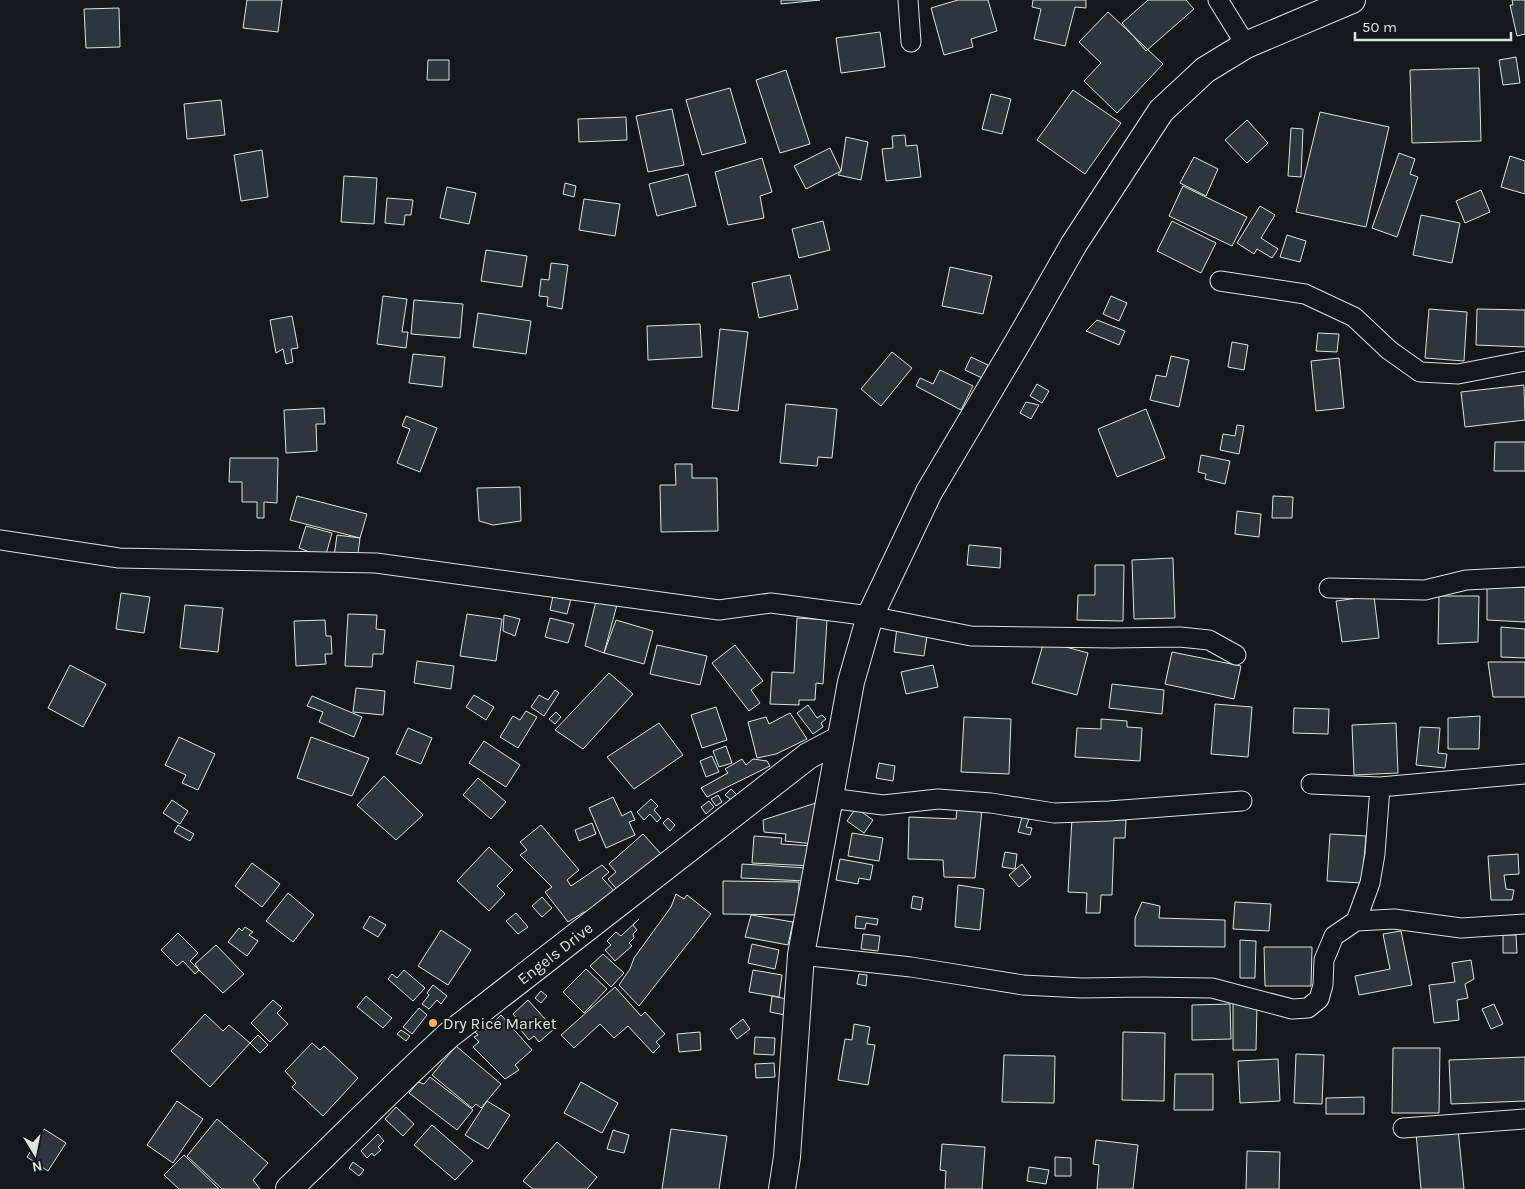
<svg xmlns="http://www.w3.org/2000/svg" width="1525" height="1189" viewBox="0 0 1525 1189" font-family="Karla,sans-serif">
	<rect width="100%" height="100%" fill="#14181c"/>
	<path fill="#2c363c" stroke="#d8e6dc" d="M247,0H282L278,32L243,28Z
		M781,0H820L781,4Z
		M958,0H988L997,31L971,39L973,47L944,55L931,8Z
		M1033,0H1086V8L1075,7L1065,46L1034,39L1041,9L1032,7Z
		M1148,0H1186L1194,9L1146,51L1122,23Z
		M1512,0H1525V34L1517,36L1510,5H1513Z
		M119,8L120,47L86,48L84,9Z
		M1108,12L1163,64L1117,113L1084,81L1101,63L1079,42Z
		M880,32L885,67L841,73L836,38Z
		M1516,57L1520,83L1503,85L1499,60Z
		M428,60H449V80H427Z
		M1479,68L1481,141L1412,143L1410,70Z
		M786,70L810,144L780,153L756,80Z
		M730,88L746,143L702,155L686,100Z
		M1073,90L1121,123L1085,174L1037,140Z
		M991,94L1011,99L1002,134L982,129Z
		M221,100L225,135L187,139L184,104Z
		M672,109L684,165L648,172L636,116Z
		M1320,112L1389,127L1366,227L1296,212Z
		M626,117L627,140L579,142L578,119Z
		M1247,120L1268,143L1247,163L1225,140Z
		M1291,128L1303,129L1301,177L1288,176Z
		M905,135L906,146L917,145L921,177L886,181L882,149L893,148L892,136Z
		M846,137L868,142L861,180L838,175L841,171Z
		M830,148L841,171L806,189L794,166Z
		M262,150L268,197L241,201L234,155Z
		M1399,153L1415,159L1410,174L1418,177L1397,237L1372,228Z
		M1510,156L1525,161V194L1501,187Z
		M1194,157L1218,169L1206,196L1180,183Z
		M762,158L772,192L760,196L764,218L728,225L715,172Z
		M688,174L696,206L657,216L649,184Z
		M344,176L377,178L374,224L341,222Z
		M565,183L576,186L574,197L563,194Z
		M1183,186L1247,217L1232,246L1169,216Z
		M447,187L476,193L469,224L440,218Z
		M1481,190L1490,212L1465,223L1456,201Z
		M387,198L413,200L411,215H405L404,225L385,223Z
		M584,199L620,204L615,236L579,230Z
		M1260,206L1275,215L1261,238L1278,249L1272,258L1257,249L1254,254L1237,243Z
		M1421,215L1460,223L1452,263L1413,255Z
		M823,221L830,250L799,258L792,229Z
		M1172,221L1216,243L1201,273L1157,251Z
		M1287,235L1306,241L1300,262L1280,257Z
		M486,250L527,256L522,287L481,281Z
		M551,263L568,265L562,309L547,306L548,297L539,296L541,279L549,280Z
		M950,267L992,276L983,314L942,306Z
		M790,275L798,309L759,318L752,283Z
		M383,296L407,299L402,332H408L406,348L377,344Z
		M1111,296L1127,303L1119,321L1103,314Z
		M414,300L463,304L460,338L411,334Z
		M1429,309L1467,312L1464,361L1425,358Z
		M1477,309L1525,310V347L1476,345Z
		M478,313L531,321L526,354L473,347Z
		M292,316L298,348L291,349L293,362L286,364L283,349L276,353L270,320Z
		M1097,320L1125,331L1119,345L1086,331Z
		M700,324L702,357L648,360L647,326Z
		M720,329L748,332L738,411L712,408Z
		M1318,333L1339,334L1337,352L1316,351Z
		M1232,342L1248,345L1244,370L1228,367Z
		M892,352L912,368L881,406L861,389Z
		M413,354L445,357L442,387L409,383Z
		M1171,356L1189,360L1179,407L1150,400L1156,375L1166,377Z
		M971,357L988,365L982,378L965,370Z
		M1339,358L1344,408L1316,411L1311,361Z
		M940,370L973,386L961,410L916,386L920,378L933,384Z
		M1037,384L1049,391L1042,403L1030,396Z
		M1524,385L1525,420L1465,427L1461,392Z
		M1026,402L1039,405L1031,419L1020,413Z
		M786,404L837,409L832,458L818,457L817,466L780,463Z
		M324,408L325,424H316L317,451L286,453L284,410Z
		M1146,409L1165,458L1117,477L1098,429Z
		M406,416L437,428L420,472L397,463L410,429L402,426Z
		M1237,425L1244,426L1239,454L1220,450L1223,434L1235,436Z
		M1495,442H1525V471H1494Z
		M1201,455L1230,461L1225,484L1205,479L1206,474L1198,472Z
		M230,458H278L277,503L264,502V518H257V502H242V482H229Z
		M675,464H692V478H717L718,531L661,532L660,485H676Z
		M520,487L521,521L493,525L479,521L477,488Z
		M297,496L367,514L360,538L290,520Z
		M1273,496L1293,497L1292,518H1272Z
		M1237,511L1261,514L1259,537L1235,534Z
		M306,526L332,533L325,558L299,548Z
		M337,535L360,538L357,561L334,557Z
		M969,545L1001,548L1000,568L967,565Z
		M1173,558L1175,618L1134,619L1132,560Z
		M1095,565H1124L1123,621L1077,620L1078,595H1095Z
		M1487,587H1525V622L1487,620Z
		M554,591L572,595L567,614L550,610Z
		M121,593L150,597L144,633L116,629Z
		M1374,596L1379,638L1342,642L1336,601Z
		M1439,596H1479L1478,642L1438,644Z
		M597,597L618,601L604,653L585,646Z
		M185,605L223,608L218,652L180,648Z
		M348,614L377,615L376,629L385,630L383,654H373L372,667L345,666Z
		M467,614L502,619L496,661L460,656Z
		M504,615L520,619L515,636L503,631Z
		M550,618L574,624L568,643L545,637Z
		M797,618L827,620L823,684L816,683L815,700H799V705L770,704L772,672L794,673Z
		M325,620L326,636H331L332,654H325L326,664L296,666L294,621Z
		M616,620L653,631L644,664L604,653Z
		M897,627L928,630L924,656L894,652Z
		M1501,627L1525,629V658L1501,657Z
		M1044,641L1088,653L1077,695L1032,683Z
		M657,645L707,656L700,685L650,674Z
		M735,645L763,681L751,690L760,703L749,711L712,663Z
		M1172,652L1241,666L1234,699L1165,684Z
		M417,661L454,666L451,689L414,683Z
		M1488,662H1525V697H1493Z
		M70,665L106,684L83,727L48,708Z
		M933,665L938,687L906,694L901,672Z
		M609,673L633,694L583,749L555,730Z
		M1112,684L1164,690L1162,714L1109,708Z
		M356,688L385,691L383,715L353,712Z
		M555,690L559,693L544,716L531,707L539,695L548,700Z
		M474,695L494,707L486,720L466,707Z
		M312,696L362,717L354,737L319,722L323,712L307,706Z
		M1215,704L1252,707L1248,757L1211,754Z
		M808,705L817,718L822,715L826,719L821,723L823,727L813,734L797,713Z
		M716,707L727,740L702,748L691,715Z
		M1294,708L1329,709L1328,734L1293,733Z
		M526,711L537,717L518,748L500,737L513,716L520,720Z
		M556,712L561,717L555,724L549,719Z
		M790,713L807,739L776,754L757,758L748,722L766,717L769,724Z
		M1480,716L1479,749H1448V718Z
		M964,717L1011,719L1009,774L961,772Z
		M1101,719L1127,721V727L1142,728L1140,761L1075,757L1077,728L1101,729Z
		M659,723L683,755L634,789L607,757Z
		M1396,723L1398,773L1354,775L1352,725Z
		M1420,727L1440,728L1438,753L1447,754L1445,768L1416,765Z
		M408,728L432,738L421,764L396,754Z
		M179,737L215,754L198,790L182,783L186,775L165,765Z
		M311,737L369,758L352,796L297,778Z
		M484,741L520,765L506,787L469,763Z
		M726,746L732,763L719,767L713,751Z
		M712,756L719,772L706,777L700,761Z
		M742,759L746,765L753,759L767,761L770,766L707,797L701,788L728,773L725,769Z
		M879,763L895,766L893,781L876,778Z
		M384,776L423,815L396,840L357,805Z
		M478,778L506,802L491,819L463,795Z
		M731,789L737,795L731,800L725,795Z
		M718,795L722,802L716,806L711,799Z
		M613,797L622,816L631,811L635,820L629,822L635,835L606,848L589,808Z
		M651,799L658,806L654,810L661,818L657,822L650,814L644,820L637,812Z
		M172,800L188,811L180,824L163,813Z
		M709,801L714,807L706,814L701,807Z
		M822,801L814,844L785,841L786,834L764,832L763,820Z
		M856,808L873,820L864,833L847,821Z
		M957,809L982,810L975,878L944,877L943,860L908,859L909,817L956,819Z
		M1022,817L1029,819L1026,827L1032,828L1030,835L1018,832Z
		M668,818L675,825L670,831L663,823Z
		M1072,818L1126,820L1125,838H1114L1112,895H1101L1100,913H1086L1087,893L1068,892Z
		M592,823L596,834L579,841L575,830Z
		M178,825L194,834L190,841L174,832Z
		M541,825L579,870L567,880L571,886L602,865L609,872L602,878L616,893L588,913L584,912L568,922L545,892L552,887L520,855L527,850L520,842Z
		M852,833L883,838L879,861L848,856Z
		M643,834L663,856L620,893L608,879L616,872L609,864Z
		M1330,834L1366,836L1362,883L1327,881Z
		M754,836L782,838L781,844L814,846L812,866L752,863Z
		M489,847L513,870L497,886L505,894L489,911L457,881Z
		M1005,852L1017,854L1015,869L1002,867Z
		M1518,854L1519,874L1504,875L1506,889L1514,890L1512,900H1491L1488,856Z
		M840,859L873,865L870,880L859,878L858,884L836,880Z
		M252,863L280,884L262,907L235,886Z
		M742,864L807,868L806,881L741,878Z
		M1022,864L1031,877L1019,887L1009,875Z
		M723,881L799,882L798,915L723,914Z
		M958,885L984,889L980,930L955,927Z
		M288,893L314,915L293,942L266,921Z
		M676,894L684,899L687,895L711,914L639,1006L619,985L630,969L634,958L671,907Z
		M913,896L923,898L921,910L911,908Z
		M542,897L552,908L542,917L532,906Z
		M1142,902L1160,906L1159,918L1225,920V947L1135,946V918Z
		M1235,902L1271,904L1269,931L1233,929Z
		M516,913L528,927L518,934L506,921Z
		M751,915L793,922L788,945L745,937Z
		M370,916L386,925L378,937L363,928Z
		M856,916L878,919L877,925L866,923L865,929L855,928Z
		M639,919L633,925L637,930L633,934L634,938L629,943L632,946L615,961L605,950L611,945L607,941L616,932L621,936Z
		M245,927L253,932L249,935L258,941L247,956L228,942L239,928L242,931Z
		M441,930L471,950L448,985L418,966Z
		M1401,931L1412,985L1359,995L1355,976L1390,969L1383,934Z
		M178,933L198,953L190,961L199,970L195,974L183,961L177,966L161,950Z
		M863,934L880,936L878,951L861,949Z
		M1503,935H1516L1517,953H1503Z
		M1240,940L1256,941L1255,978H1240Z
		M752,944L779,950L775,969L748,963Z
		M216,945L244,974L223,993L199,970L195,964Z
		M1264,947H1312L1311,986H1265Z
		M603,954L624,973L611,987L590,966Z
		M1471,960L1474,979L1465,984L1468,998L1457,1000L1459,1020L1434,1023L1429,985L1455,982L1452,963Z
		M586,969L607,989L584,1013L563,992Z
		M404,970L425,988L413,1001L388,979L392,974L397,978Z
		M753,970L782,975L779,997L749,992Z
		M859,974L867,975L866,986L857,984Z
		M433,985L447,996L441,1004L437,1000L429,1009L422,1004L429,995L427,993Z
		M615,987L641,1016L645,1012L665,1034L656,1042L660,1046L653,1053L628,1026L614,1038L600,1024L574,1048L561,1035Z
		M541,991L547,996L541,1003L535,998Z
		M366,996L392,1018L383,1028L357,1007Z
		M772,996L787,999L785,1015L770,1012Z
		M273,1000L282,1008L277,1013L288,1024L270,1042L251,1023Z
		M528,1000L554,1029L539,1042L534,1036L529,1040L520,1029L523,1026L513,1014Z
		M1233,1003L1257,1004L1256,1050H1233Z
		M1230,1004L1231,1039L1192,1040V1005Z
		M1494,1004L1503,1024L1491,1029L1482,1009Z
		M419,1008L427,1015L412,1034L403,1027Z
		M205,1014L223,1031L229,1025L250,1043L210,1087L171,1051Z
		M501,1015L532,1050L515,1065L519,1070L505,1079L473,1047L479,1042L474,1037L478,1035L473,1030L479,1026L485,1030Z
		M743,1019L750,1029L737,1039L730,1029Z
		M854,1024L870,1027L867,1044L875,1045L868,1085L838,1080L845,1039L852,1040Z
		M401,1030L410,1036L406,1041L397,1034Z
		M700,1032L701,1050L679,1052L677,1034Z
		M1123,1032L1165,1033L1164,1101L1122,1100Z
		M258,1035L268,1045L260,1053L250,1043Z
		M755,1037L775,1038L774,1055L754,1054Z
		M312,1043L320,1050L324,1046L358,1078L323,1116L292,1087L296,1083L285,1071Z
		M456,1046L501,1084L481,1108L476,1104L472,1108L432,1075Z
		M1393,1048H1440L1439,1113H1392Z
		M1296,1054L1324,1055L1322,1104L1294,1103Z
		M1004,1055L1055,1056L1054,1103L1002,1102Z
		M1525,1057V1101L1451,1104L1449,1060Z
		M1278,1059L1280,1101L1240,1103L1238,1061Z
		M774,1063L775,1077L756,1078L755,1064Z
		M1175,1074H1213V1110H1174Z
		M430,1077L473,1110L457,1130L409,1093L418,1082L424,1084Z
		M581,1082L618,1103L602,1133L564,1113Z
		M1364,1097V1114H1326V1098Z
		M177,1101L203,1119L173,1163L147,1145Z
		M487,1101L510,1115L488,1149L465,1135Z
		M396,1107L414,1124L403,1136L385,1119Z
		M217,1119L268,1163L253,1180L260,1189H222L187,1156Z
		M432,1125L473,1161L455,1180L414,1145Z
		M44,1129L66,1143L48,1171L27,1157Z
		M671,1129L727,1136L719,1189H662Z
		M1458,1129L1464,1189H1421L1416,1133Z
		M613,1130L629,1135L624,1153L607,1149Z
		M378,1134L384,1141L378,1147L381,1150L374,1156L372,1153L367,1158L361,1151Z
		M1096,1140L1138,1145L1133,1189H1097L1099,1165L1093,1164Z
		M557,1142L597,1177L587,1189H533L523,1181Z
		M942,1144L985,1147L982,1189H945L946,1171L940,1170Z
		M1247,1151L1280,1152L1279,1189H1246Z
		M184,1155L219,1189H179L164,1175Z
		M1055,1157L1071,1158V1176H1055Z
		M353,1162L364,1170L359,1176L349,1168Z
		M1029,1167L1049,1170L1046,1184L1027,1181Z"/>
	<g fill="none" stroke-linecap="round" stroke-linejoin="round">
		<g stroke="#d8e6dc" stroke-width="21">
			<path id="street" d="M908,0L911,42
				M1218,0L1246,45
				M1220,281L1305,294L1354,317L1389,350L1420,372L1458,374L1525,361
				M0,540L119,558L376,563L719,610L771,603L870,616L971,636L1114,638L1180,637L1209,640L1236,655
				M1329,588L1425,590L1466,580L1525,577
				M1311,784L1380,787L1525,774
				M830,798L883,805L938,799L991,803L1054,813L1109,811L1242,801
				M1356,921L1370,883L1375,854L1380,787
				M801,955L911,967L1023,985L1082,988L1143,987L1212,988L1292,1009L1308,1008L1319,999L1323,985L1324,960L1334,936L1356,921L1394,919L1461,928L1525,924
				M1403,1128L1525,1119"/>
		</g>
		<g stroke="#d8e6dc" stroke-width="28">
			<g id="secondary">
				<path id="s1" d="M289,1189C343,1138 394,1085 449,1035L808,756L840,739"/>
				<path d="M782,1189L787,1157L801,955L851,682L870,616L929,492L1018,342L1074,244L1161,111L1205,70L1246,45L1352,0"/>
			</g>
		</g>
		<use href="#street" stroke="#14181c" stroke-width="19"/>
		<use href="#secondary" stroke="#14181c" stroke-width="26"/>
	</g>
	<circle fill="#ffb74d" stroke="#14181c" stroke-width="2" cx="433" cy="1023" r="5"/>
	<g text-anchor="middle" stroke-width="4" stroke-linejoin="round" paint-order="stroke">
		<g font-size="16" fill="#d8e6dc" stroke="#14181c">
			<text dy="6" stroke="none"><textPath href="#s1" startOffset="356">Engels Drive</textPath></text>
		</g>
		<g font-size="16" fill="#d8e6dc" stroke="#14181c" text-anchor="start">
			<text x="443" y="1029">Dry Rice Market</text>
		</g>
	</g>
	<g transform="translate(35 1154) rotate(170)" stroke="#14181c" stroke-width="4" paint-order="stroke">
	<path d="M0-4L9 19L0 12L-9 19Z" fill="#d8e6dc"/>
	<text y="-8" font-size="14" font-weight="bold" text-anchor="middle" fill="#d8e6dc">N</text>
	</g>
	<path d="M1355 32v8h156v-8" fill="none" stroke="#d8e6dc" stroke-width="2.5"/>
	<text x="1362" y="32" font-size="15" fill="#d8e6dc" stroke="#14181c" stroke-width="4" paint-order="stroke">50 m</text>
</svg>
